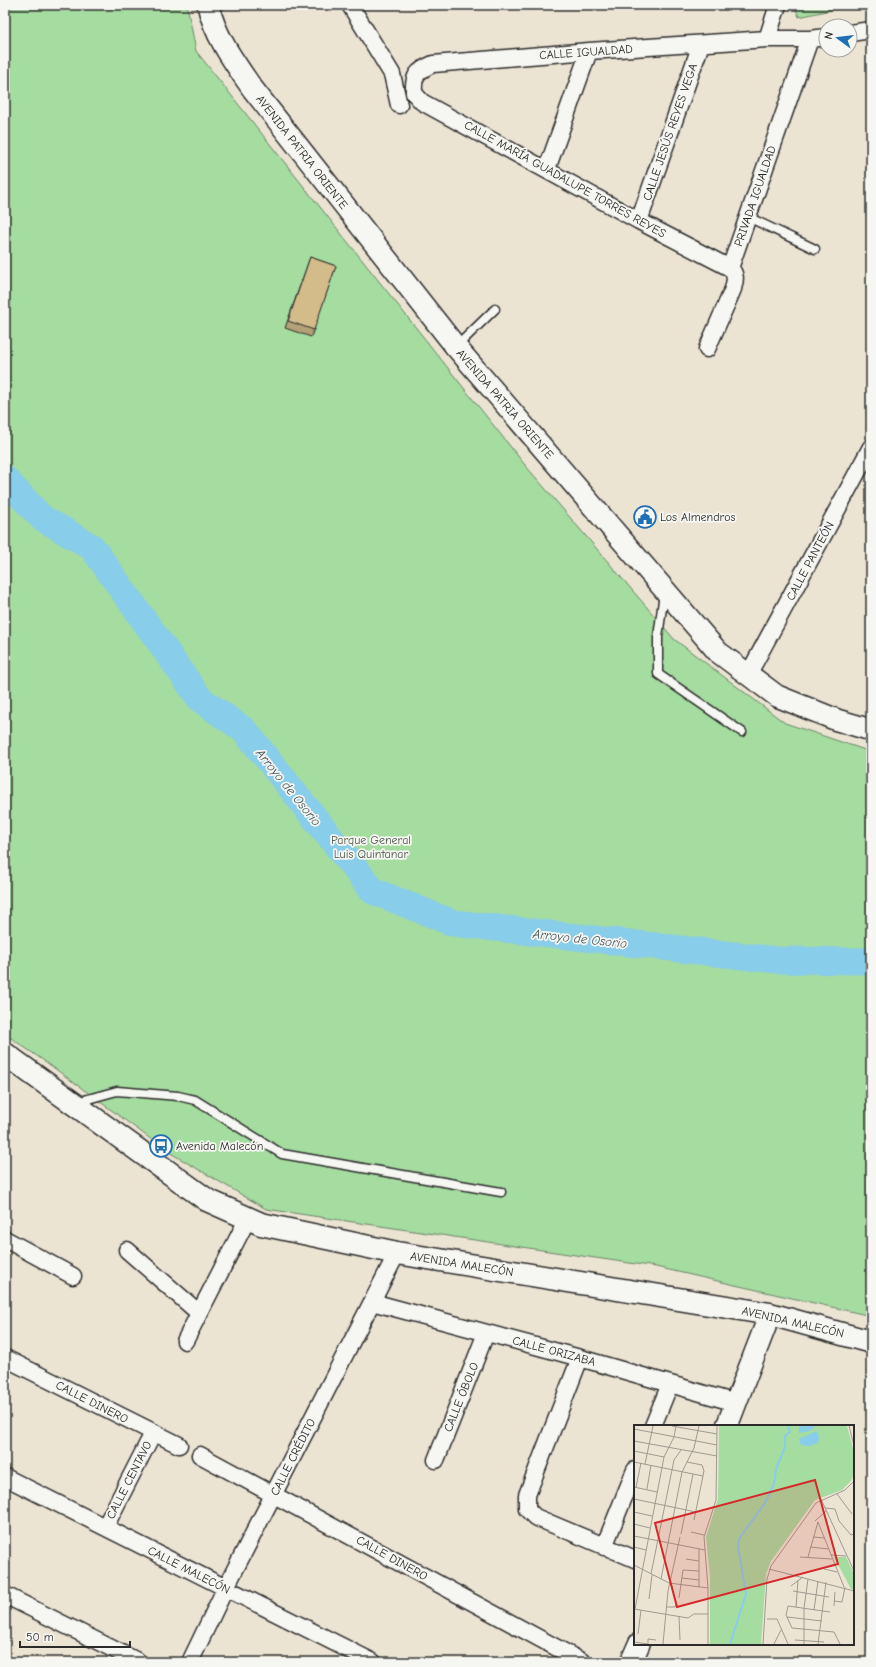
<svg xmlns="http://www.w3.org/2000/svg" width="876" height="1667" viewBox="0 0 876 1667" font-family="'Comic Neue',sans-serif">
	<rect width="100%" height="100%" fill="#ece4d3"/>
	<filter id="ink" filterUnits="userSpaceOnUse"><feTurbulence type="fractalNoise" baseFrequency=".025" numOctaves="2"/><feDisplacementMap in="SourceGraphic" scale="8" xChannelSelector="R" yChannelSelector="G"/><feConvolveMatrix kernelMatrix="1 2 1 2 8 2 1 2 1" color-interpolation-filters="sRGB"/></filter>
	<g filter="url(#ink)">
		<path fill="#a5dca0" stroke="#688466" d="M5,5H187L196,51L525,465L674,639L785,723L871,752V1316L656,1267L266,1209L167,1151L50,1065L5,1034Z
			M794,5H853L799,17Z"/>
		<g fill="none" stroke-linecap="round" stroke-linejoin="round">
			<path stroke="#88cde9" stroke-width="27" d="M5,479L42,518L92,547L200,699L245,731L373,891L453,923L777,960L871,961"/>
			<g stroke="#2b2b2b" stroke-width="11">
				<path id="service" d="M748,217L815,249
					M456,347L495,309
					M664,593L658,637V674L742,732
					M77,1102L117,1091L178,1096L195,1100L282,1154L501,1192"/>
			</g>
			<g stroke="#2b2b2b" stroke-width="19">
				<path id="minor" d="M350,5L392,74L399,105
					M850,33L871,30
					M767,39L778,5
					M547,169L589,51
					M639,221L701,44
					M730,268L639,221L422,102L414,93C413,75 417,71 433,64L589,51L767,39H810L826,37
					M707,349L733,289C735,281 737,275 730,268L810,39
					M748,675L871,447
					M5,1239L73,1276
					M127,1250L199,1313
					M372,1302L580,1358L736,1403
					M185,1341L248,1218
					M5,1358L179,1445
					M580,1358L527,1495V1509L535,1517L635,1559
					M653,1426L670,1384
					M200,1455L583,1662
					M436,1460L486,1333
					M5,1477L373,1662
					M105,1527L153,1433
					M604,1547L635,1470
					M5,1595L139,1662
					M190,1662L225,1589L397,1253"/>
			</g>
			<g stroke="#2b2b2b" stroke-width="24">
				<path id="tertiary" d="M208,5C215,36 234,62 252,88L456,347L718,652L777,696L837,720L871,730
					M727,1426L770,1314
					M631,1662L639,1644"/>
			</g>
			<g stroke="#2b2b2b" stroke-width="25">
				<path id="secondary" d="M5,1054L207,1200L261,1224L397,1253L770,1314L871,1342"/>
			</g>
			<use href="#service" stroke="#f6f6f2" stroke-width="8"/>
			<use href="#minor" stroke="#f6f6f2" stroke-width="16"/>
			<use href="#tertiary" stroke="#f6f6f2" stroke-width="21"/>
			<use href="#secondary" stroke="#f6f6f2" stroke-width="22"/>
		</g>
		<path fill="#b5a177" stroke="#2b2b2b" d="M310,257L336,266L311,337L285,328Z"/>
		<path fill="#d3bb8a" stroke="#2b2b2b" d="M310,257L336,266L314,330L288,321Z"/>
	</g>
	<defs>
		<g id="civic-ring" transform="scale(1.15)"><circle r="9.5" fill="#f6f6f2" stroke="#1f6fb2" stroke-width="1.5"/><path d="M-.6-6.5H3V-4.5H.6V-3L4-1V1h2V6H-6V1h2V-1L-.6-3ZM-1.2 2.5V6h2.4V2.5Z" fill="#1f6fb2"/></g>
		<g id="bus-ring" transform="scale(1.15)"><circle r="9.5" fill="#f6f6f2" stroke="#1f6fb2" stroke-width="1.5"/><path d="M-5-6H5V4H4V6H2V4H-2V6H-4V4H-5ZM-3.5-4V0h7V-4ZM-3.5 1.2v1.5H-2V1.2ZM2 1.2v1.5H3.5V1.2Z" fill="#1f6fb2"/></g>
	</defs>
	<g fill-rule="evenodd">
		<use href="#civic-ring" x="645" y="517"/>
		<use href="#bus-ring" x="161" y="1146"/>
	</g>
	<g text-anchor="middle" stroke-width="3.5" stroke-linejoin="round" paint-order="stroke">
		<g font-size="12" fill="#2b2b2b" stroke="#f6f6f2">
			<text transform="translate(586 52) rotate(-4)" y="4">CALLE IGUALDAD</text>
			<text transform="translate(670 132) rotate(-71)" y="4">CALLE JESÚS REYES VEGA</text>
			<text transform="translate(302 152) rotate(52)" y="4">AVENIDA PATRIA ORIENTE</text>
			<text transform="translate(565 179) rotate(29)" y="4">CALLE MARÍA GUADALUPE TORRES REYES</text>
			<text transform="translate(755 196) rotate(-71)" y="4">PRIVADA IGUALDAD</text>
			<text transform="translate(505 404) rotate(49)" y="4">AVENIDA PATRIA ORIENTE</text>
			<text transform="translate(810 561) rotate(-62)" y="4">CALLE PANTEÓN</text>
			<text transform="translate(462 1264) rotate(9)" y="4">AVENIDA MALECÓN</text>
			<text transform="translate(793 1322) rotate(13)" y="4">AVENIDA MALECÓN</text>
			<text transform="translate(554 1351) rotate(15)" y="4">CALLE ORIZABA</text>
			<text transform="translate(461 1397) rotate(-68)" y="4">CALLE ÓBOLO</text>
			<text transform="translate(92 1402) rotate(27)" y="4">CALLE DINERO</text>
			<text transform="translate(293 1457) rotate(-63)" y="4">CALLE CRÉDITO</text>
			<text transform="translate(129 1480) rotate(-63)" y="4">CALLE CENTAVO</text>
			<text transform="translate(392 1558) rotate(29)" y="4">CALLE DINERO</text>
			<text transform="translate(189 1570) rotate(27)" y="4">CALLE MALECÓN</text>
		</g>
		<g font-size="12" fill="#2b2b2b" stroke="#f6f6f2" text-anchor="start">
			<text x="660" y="521">Los Almendros</text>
			<text x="176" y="1150">Avenida Malecón</text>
		</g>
		<g font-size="12" fill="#4a5748" stroke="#f6f6f2">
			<text x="371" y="844">Parque General<tspan x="371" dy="14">Luis Quintanar</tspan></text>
		</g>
		<g font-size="13" font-style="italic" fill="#42545a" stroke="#f6f6f2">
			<text transform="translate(289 787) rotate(51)" y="5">Arroyo de Osorio</text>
			<text transform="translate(580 938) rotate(6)" y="5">Arroyo de Osorio</text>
		</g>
	</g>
	<g transform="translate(634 1425)">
		<rect width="220" height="220" fill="#ece4d3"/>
		<path d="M85,1H213L220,27V50L216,57L208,65L181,75L137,136L132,149L127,219H76V151L72,112L84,74ZM200,132H212L220,149V165L217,164Z" fill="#a5dca0"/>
		<path d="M165,1H181L176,6L165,8ZM183,6L185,12L184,18L175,21L167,20L165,14Z" fill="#88cde9"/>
		<path fill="none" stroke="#88cde9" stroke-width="2" d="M96,219L112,169L104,122L105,114L131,78L140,59L142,44L151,22V11L156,7L154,1"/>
		<path fill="none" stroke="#9f9a90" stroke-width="1" d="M38,1L83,9M215,1L220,21M0,4L83,20M0,16L83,31M0,26L30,32M0,37L69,51M53,37L68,40L70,46L60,95M11,39L19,1M0,62L23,67M2,62L7,38M13,64L17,40M203,69L218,89M0,74L62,87M187,74L220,146M191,83L201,84L205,96L217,110L220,109M0,87L18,91M181,96L192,86M0,99L16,103M57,107L70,110M47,109L59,49M0,111L71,125M179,112L191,113M0,122L12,125M176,122L195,124M197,130L212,131M166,132L198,134M174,132L184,97L210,162M52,134L65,136M0,140L35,158L74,163M135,144L220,166M190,144L203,147M17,149L40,35L47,25M48,153L65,155M27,154L48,47L60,23L65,1M157,161L169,152M65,162V124M159,166L195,172M45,173L49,145L65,146M15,174L18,150M200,176L208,177L211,162M200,181L201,167M32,182H41L42,179M162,182L164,155M0,184L54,193L60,189H74M1,184L30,32L40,12L42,1M180,185L184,156M196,187L154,181L152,190L158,203L200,207L206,219M45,191L46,215M153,192L188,196M133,194H143L154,219M4,209L7,185M161,215L190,217M0,217L14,219V214L22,215M29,219L34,166L46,112M74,219V163L70,112L82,75L83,1M129,219L133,154L137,141L182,78L211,65L220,56M140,219L147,205M170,219V183L174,154M184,219L192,157"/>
		<path fill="#d62828" fill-opacity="0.15" stroke="#d62828" stroke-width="2" d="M181,55L204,139L43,182L21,98Z"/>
		<rect width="220" height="220" fill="none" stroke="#2b2b2b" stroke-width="2"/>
	</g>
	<rect width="876" height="1667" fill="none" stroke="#f6f6f2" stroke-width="20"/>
	<rect x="10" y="10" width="856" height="1647" fill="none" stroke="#2b2b2b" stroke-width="1.5" filter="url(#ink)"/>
	<g transform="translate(838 38) rotate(285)"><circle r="19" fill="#f6f6f2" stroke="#a5a5a2"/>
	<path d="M0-3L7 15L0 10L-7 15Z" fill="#1f6fb2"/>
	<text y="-6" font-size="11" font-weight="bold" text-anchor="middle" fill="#2b2b2b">N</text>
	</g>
	<path d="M20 1641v6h110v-6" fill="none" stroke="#2b2b2b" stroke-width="2"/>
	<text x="26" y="1641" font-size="12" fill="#2b2b2b" stroke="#f6f6f2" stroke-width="3" paint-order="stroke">50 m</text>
</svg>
